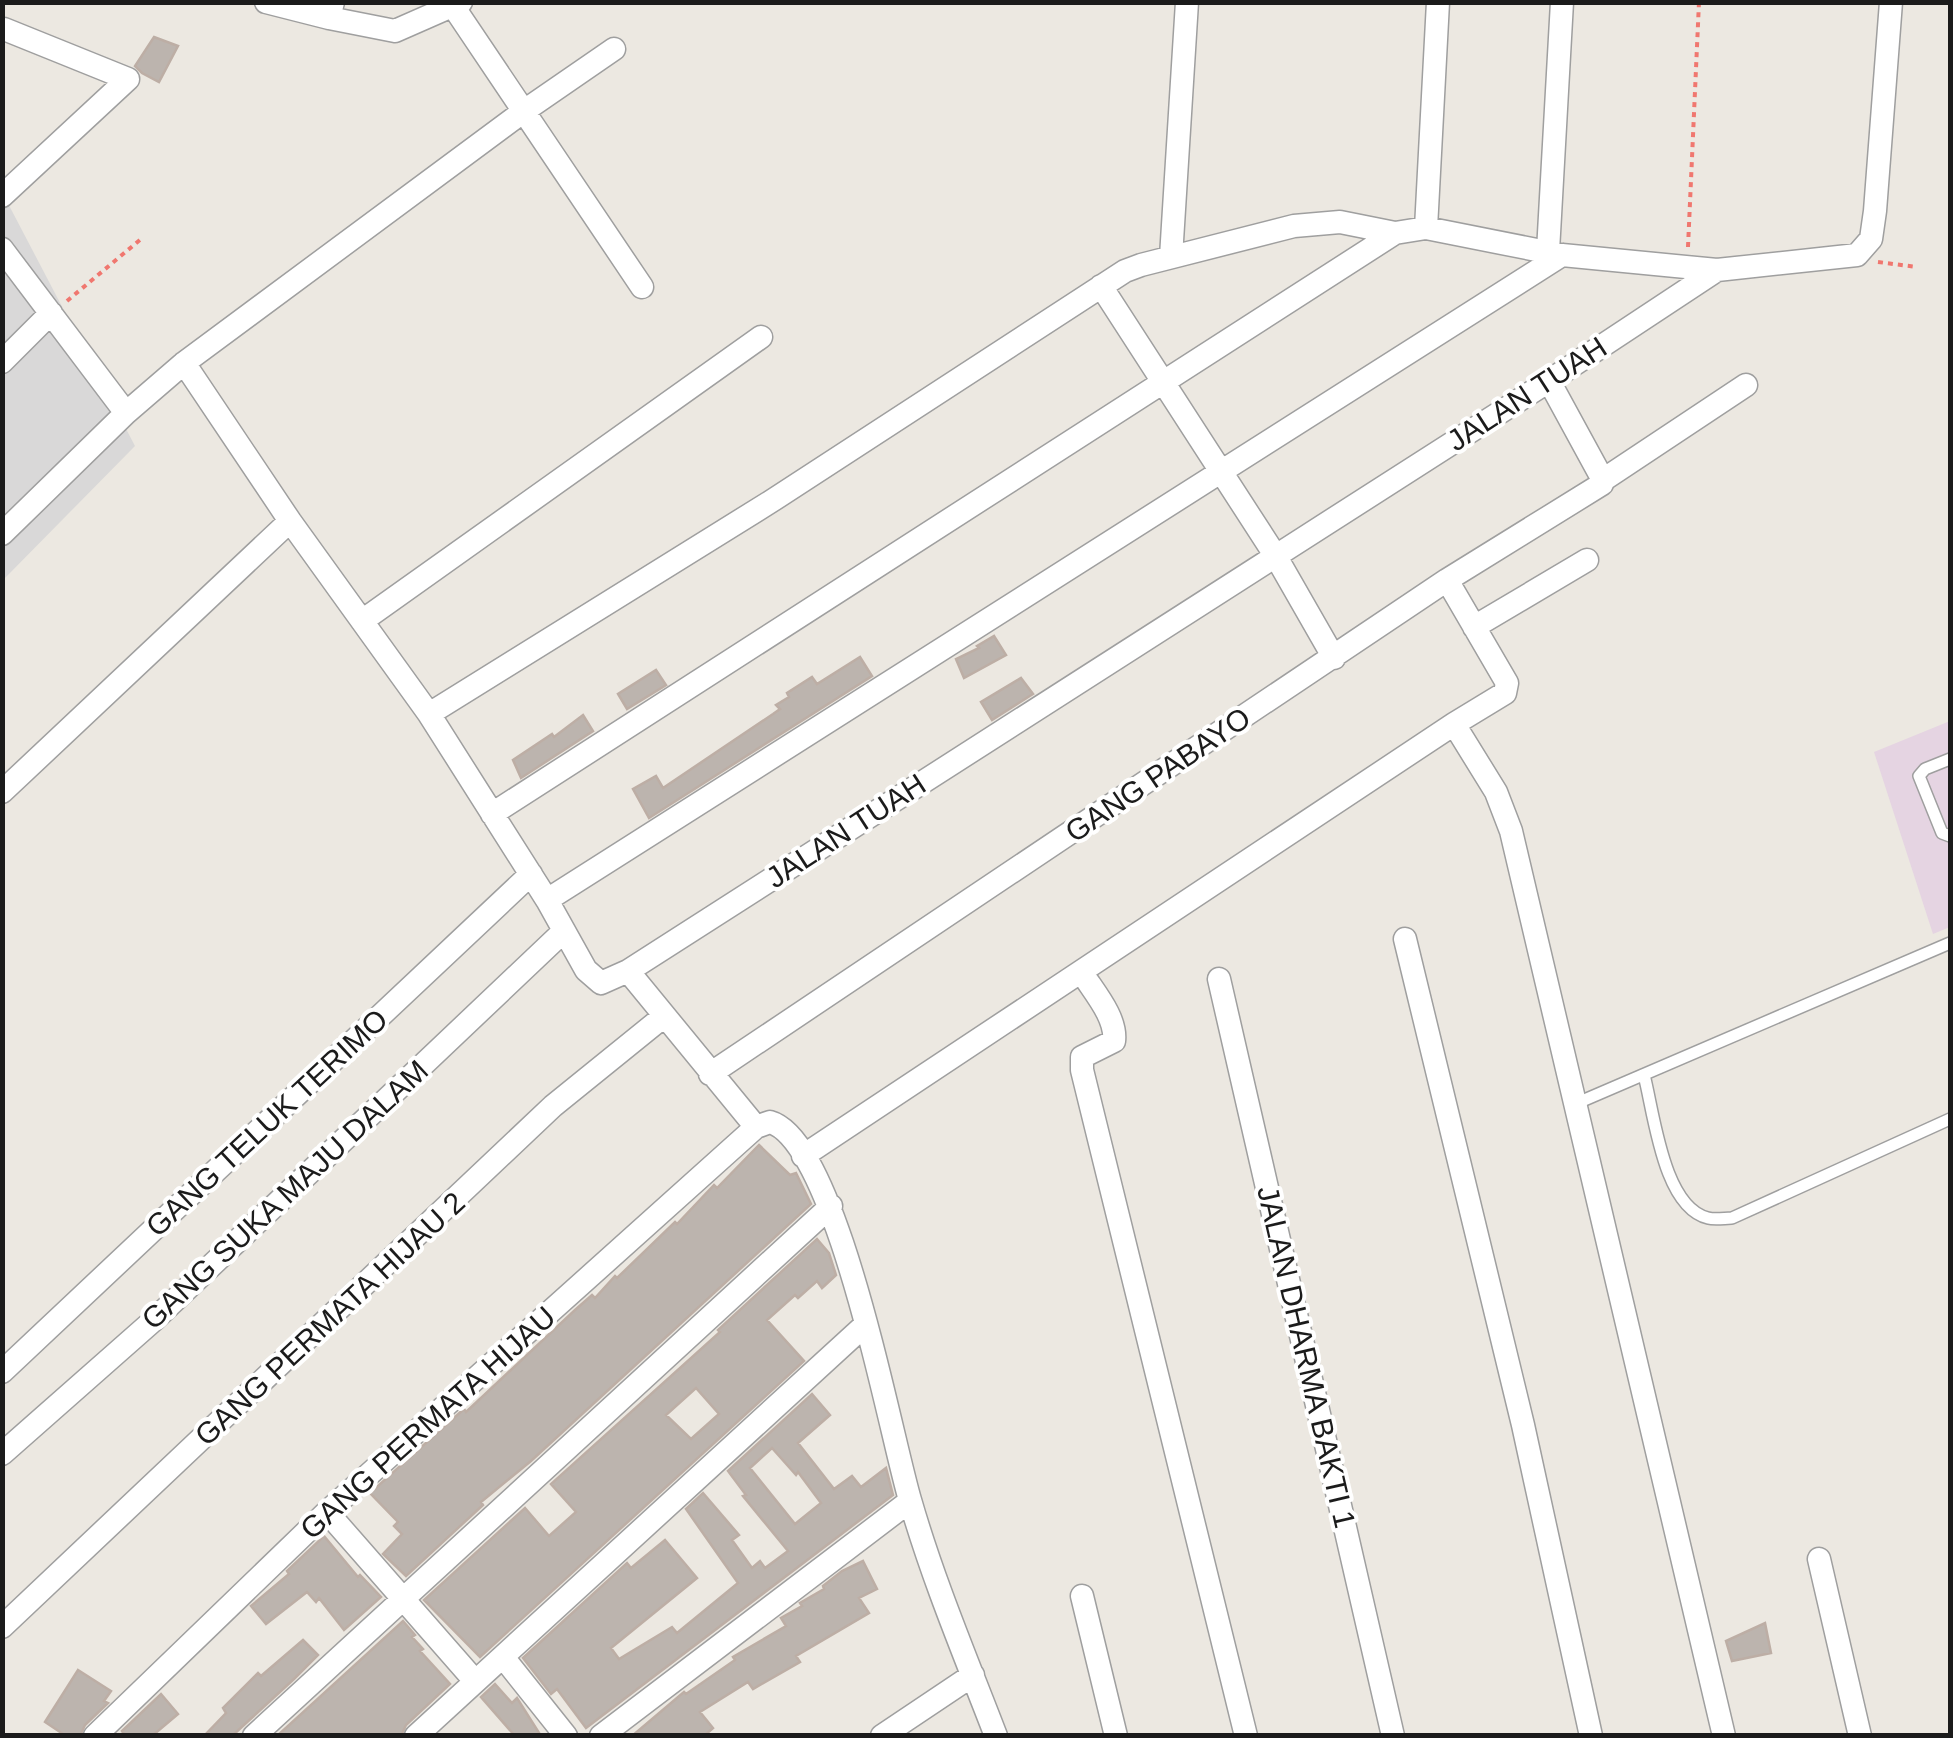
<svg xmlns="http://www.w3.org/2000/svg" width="1953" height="1738" viewBox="0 0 1953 1738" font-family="Arial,sans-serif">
	<rect width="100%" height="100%" fill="#ece8e1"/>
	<path fill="#d9d8d8" d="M2,192L135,446L3,580H2Z"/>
	<path fill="#e5d4e2" d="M1950,721V927L1933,934L1874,752Z"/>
	<path fill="#bcb4ae" stroke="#bdaea5" stroke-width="2.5" fill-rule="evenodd" d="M154,37L178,46L159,82L142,73L135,66Z
		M994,636L1006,655L964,678L956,659L979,648L977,646Z
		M860,657L872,676L649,818L633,789L656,776L663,788L773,714L780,709L776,705L789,697L787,693L812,677L817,684Z
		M656,670L666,685L627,709L618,694Z
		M1021,678L1033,694L992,720L981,702Z
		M583,715L593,731L521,778L513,760L552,734L554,737Z
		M759,1145L790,1175L796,1173L811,1204L531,1461L481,1502L483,1505L406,1576L383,1554L402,1534L394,1526L398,1522L370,1493L464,1409L466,1412L575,1310L592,1295L595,1298L615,1276L617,1278L675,1222L677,1224L714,1185L717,1188Z
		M817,1239L829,1253L836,1275L822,1288L817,1281L798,1298L795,1295L767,1320L804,1361L480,1657L424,1600L525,1508L549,1536L576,1512L551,1484L720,1332L718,1330ZM696,1388L719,1414L691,1439L666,1415Z
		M812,1394L830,1415L798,1443L834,1489L852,1476L861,1487L886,1468L893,1495L586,1728L557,1689L551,1694L523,1658L627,1563L631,1568L665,1540L697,1578L611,1648L619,1659L672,1627L677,1633L738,1583L686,1509L703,1493L739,1535L732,1540L752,1568L760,1561L765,1568L788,1551L743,1496L746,1495L728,1471ZM772,1448L796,1475L798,1472L821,1503L795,1524L750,1468Z
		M324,1536L358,1577L360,1575L381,1597L344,1630L319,1598L316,1602L307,1592L266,1624L251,1606L289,1574L287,1571Z
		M863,1561L877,1589L859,1598L869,1613L796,1656L800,1662L753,1689L748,1682L700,1712L713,1728L704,1736H632L684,1692L686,1694L735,1660L733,1657L786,1626L781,1618L802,1606L800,1603L824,1589L823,1586L842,1571Z
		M403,1621L415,1635L412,1637L423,1649L420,1651L450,1684L406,1725L401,1736H277Z
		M1765,1623L1771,1653L1732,1661L1726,1641Z
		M303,1640L318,1655L294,1679L232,1736H204L226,1713L223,1708L258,1673L261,1676Z
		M78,1670L111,1691L104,1701L108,1703L85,1725L80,1736H66L45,1722Z
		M495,1684L512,1703L517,1698L541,1736H515L481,1697Z
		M161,1694L178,1714L152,1736H125L122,1731Z"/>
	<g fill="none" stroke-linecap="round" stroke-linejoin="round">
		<g stroke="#9f9f9f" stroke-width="14">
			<path id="lane" d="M1950,759L1925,769L1919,776L1942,833L1950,836
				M1644,1075C1654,1113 1663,1207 1708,1218C1715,1220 1725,1218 1732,1218L1950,1119
				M1575,1104L1950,943"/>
		</g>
		<g stroke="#9f9f9f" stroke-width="25">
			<path id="street" d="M266,2L329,18
				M333,2L329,18L395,31L461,2
				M453,6L642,287
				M2,196L128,79L4,29
				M1426,228L1438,2
				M2,249L126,413
				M1548,251L1562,2
				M1171,257L1187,2
				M1101,286L1275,555L1334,658
				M2,362L51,313
				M184,363L290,521L429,714L547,900L586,970L601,983L628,971L1549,381L1717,270
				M1603,480L1746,385
				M2,534L126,413L184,363L524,111L614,49
				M1447,580L1507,683L1505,693L1454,724L1496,792L1511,831L1724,1736
				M362,621L761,337
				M1474,627L1587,560
				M429,714L770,502L1125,271L1141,265L1294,226L1340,222L1395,233L1426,228L1562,255L1717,270L1857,255L1871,239L1875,211L1891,2
				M2,792L290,521
				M492,814L1395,233
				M547,900L1562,255
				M1405,939L1523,1425L1591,1736
				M628,971L756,1127
				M1082,973C1094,992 1117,1018 1114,1041L1082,1057V1070L1246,1736
				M1219,979L1393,1736
				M710,1074L1447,580L1602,484L1603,480L1549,381
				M803,1156L1454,724
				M2,1372L531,874
				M2,1454L155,1319L564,931
				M327,1512L475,1681
				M1819,1559L1860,1736
				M1082,1596L1116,1736
				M2,1627L553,1106L663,1017
				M503,1657L566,1736
				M95,1736L327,1512L756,1127L770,1122C837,1141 890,1433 910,1500C933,1580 966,1658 996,1736
				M254,1736L831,1206
				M416,1736L865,1325
				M601,1736L910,1501
				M882,1736L973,1675"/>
		</g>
		<path stroke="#f0776f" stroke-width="4" stroke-dasharray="5 5" stroke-linecap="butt" d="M1688,247L1699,2
			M1878,262L1917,267
			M67,301L141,239"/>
		<use href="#lane" stroke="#fff" stroke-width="11"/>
		<use href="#street" stroke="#fff" stroke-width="22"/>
	</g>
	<g text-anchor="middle" stroke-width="8" stroke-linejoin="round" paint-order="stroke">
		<g font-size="30" fill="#1b1b1b" stroke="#fff">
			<text transform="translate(1527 394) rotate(-33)" y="10">JALAN TUAH</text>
			<text transform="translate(1158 775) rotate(-34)" y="10">GANG PABAYO</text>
			<text transform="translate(846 831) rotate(-33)" y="10">JALAN TUAH</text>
			<text transform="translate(267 1123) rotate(-43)" y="10">GANG TELUK TERIMO</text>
			<text transform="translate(285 1195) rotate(-43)" y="10">GANG SUKA MAJU DALAM</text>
			<text transform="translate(330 1319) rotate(-43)" y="10">GANG PERMATA HIJAU 2</text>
			<text transform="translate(1306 1357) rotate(77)" y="10">JALAN DHARMA BAKTI 1</text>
			<text transform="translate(428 1423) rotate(-42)" y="10">GANG PERMATA HIJAU</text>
		</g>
	</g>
	<rect width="1953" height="1738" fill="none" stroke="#1b1b1b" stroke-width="10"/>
</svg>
